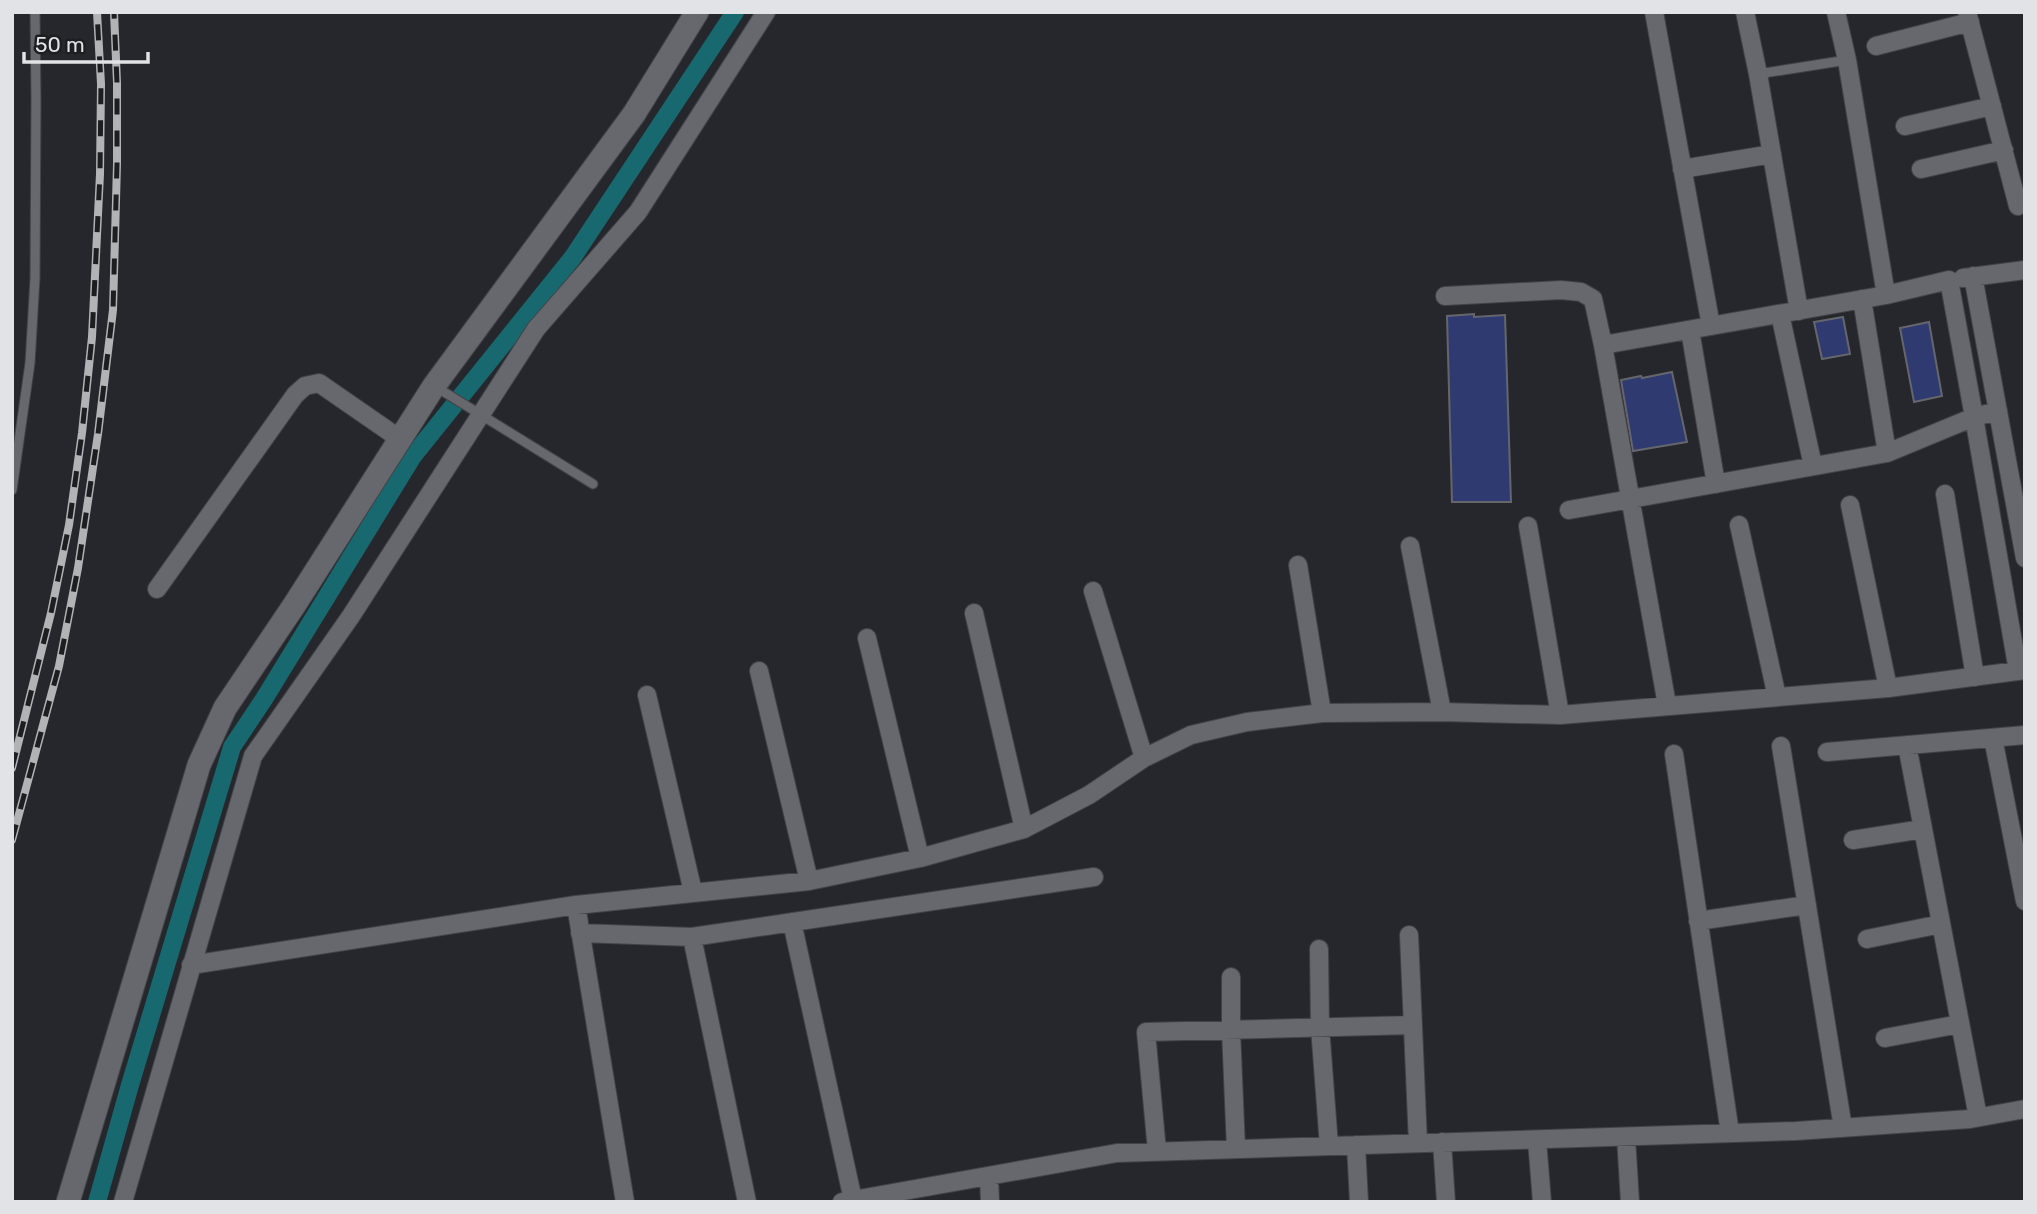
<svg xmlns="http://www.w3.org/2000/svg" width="2037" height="1214" viewBox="0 0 2037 1214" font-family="Rubik,sans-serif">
	<rect width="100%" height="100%" fill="#26272c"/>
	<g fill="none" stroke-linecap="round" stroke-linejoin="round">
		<path stroke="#17696f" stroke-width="18" d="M97,1202L130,1085L232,747L264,699L413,456L573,257L735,12"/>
	</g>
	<path fill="#2f3b70" stroke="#64666c" stroke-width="2" d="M1474,314V317L1505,315L1511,502H1452L1447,316Z
		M1843,317L1850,354L1822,359L1814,322Z
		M1929,322L1942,396L1914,402L1900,328Z
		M1672,372L1687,442L1633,451L1621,380L1641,376L1642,378Z"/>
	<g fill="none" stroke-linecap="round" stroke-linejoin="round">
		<g stroke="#424347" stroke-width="11">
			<path id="service" d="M1758,74L1847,60
				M436,387L593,484
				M12,490L30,363L35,278L36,101L35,12"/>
		</g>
		<g stroke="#424347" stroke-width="20">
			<path id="minor" d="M1654,12L1711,326
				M1745,12L1758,74L1799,311
				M1836,12L1847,60L1886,295
				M1967,12L2018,206
				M1876,46L1970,22
				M1905,126L1992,106
				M1682,169L1772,154
				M1921,169L2004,150
				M1973,276L2025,558
				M1963,278L2025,270
				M1445,296L1561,290L1581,292L1593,299L1603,345L1667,705
				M1862,299L1887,453
				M1780,314L1813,466
				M1690,330L1716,484
				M1603,345L1886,295L1949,280L1974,417L1998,411
				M1945,494L1975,677
				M1850,505L1888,688
				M1569,510L1887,453L1974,417L2018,671
				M1739,525L1777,697
				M1528,526L1560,715
				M1410,546L1442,712
				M1298,565L1322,713
				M157,589L295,395L305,386L319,383L400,439
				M1093,591L1144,758
				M974,613L1024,829
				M867,638L920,858
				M759,671L809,881
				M647,695L693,892
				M1993,738L2025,901
				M1907,745L1978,1117
				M1781,746L1843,1128
				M1827,752L2025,735
				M1674,754L1730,1133
				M1853,840L1923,829
				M576,905L625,1202
				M1698,921L1807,905
				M792,922L853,1200
				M580,933L692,937L1094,877
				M1409,935L1418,1143
				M692,937L747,1202
				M1867,939L1941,924
				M1319,949L1320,1027L1329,1146
				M191,965L576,905L809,881L920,858L1024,829L1089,795L1144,758L1191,735L1247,722L1322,713L1442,712L1560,715L1888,688L2025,670
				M1231,977V1030L1236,1149
				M1885,1038L1960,1024
				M1626,1137L1630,1202
				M1537,1140L1542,1202
				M1442,1142L1446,1202
				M1356,1145L1359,1202
				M1157,1151L1146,1032L1413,1025
				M989,1176L990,1202
				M123,1202L253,756L351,616L536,329L638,212L766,12
				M842,1202L1117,1153L1796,1131L1970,1119L2025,1109"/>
		</g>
		<g stroke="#424347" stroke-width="25">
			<path id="tertiary" d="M68,1202L199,765L225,708L295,604L434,386L634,114L697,12"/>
		</g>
		<use href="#service" stroke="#66686e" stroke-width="9"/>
		<use href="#minor" stroke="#66686e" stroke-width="18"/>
		<use href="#tertiary" stroke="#66686e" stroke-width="23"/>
		<g stroke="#b2b3b7" stroke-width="8">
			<path id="rail" d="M12,768L51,613L69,525L82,433L92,337L100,174L101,84L97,12
				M12,840L59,666L78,568L98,434L113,310L117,164V83L114,12"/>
		</g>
		<use href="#rail" stroke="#1c1e22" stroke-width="5" stroke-dasharray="16" stroke-linecap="butt"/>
	</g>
	<rect width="2037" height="1214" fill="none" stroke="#e2e3e6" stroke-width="28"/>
	<path d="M24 52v10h124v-10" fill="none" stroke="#e2e3e6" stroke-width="3.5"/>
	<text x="35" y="52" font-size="21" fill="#e2e3e6" stroke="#1c1e22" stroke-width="5" paint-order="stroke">50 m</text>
</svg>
